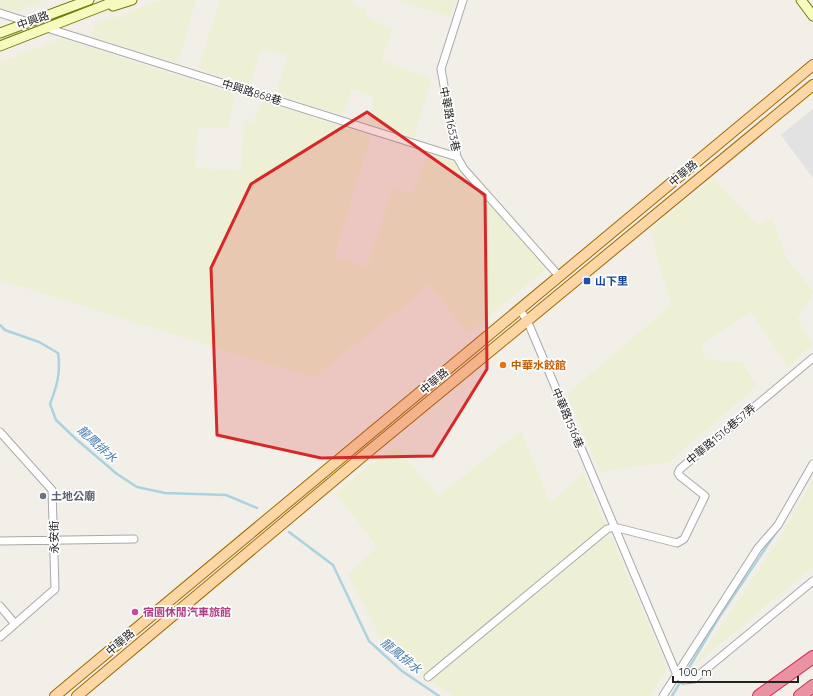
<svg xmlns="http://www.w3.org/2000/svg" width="813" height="696" viewBox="0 0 813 696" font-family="Quicksand,'Noto Sans TC',sans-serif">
	<rect width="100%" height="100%" fill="#f2efe9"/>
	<path fill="#eef0d5" d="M0,0H46L15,12L0,8Z
		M161,0H196L178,63L91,37L95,25Z
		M220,0H353V5L367,10L366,18L393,29L381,60L431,79L414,138L368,122L374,96L352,89L342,115L276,94L287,56L261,49L250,86L198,68Z
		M395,0H456L451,17Z
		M61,38L235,94L228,129L198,127L195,168L241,170L244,119L252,124L262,101L371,136L334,258L367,266L393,188L411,194L429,154L454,162L546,269L469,333L427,284L408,303L313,378L0,280V63Z
		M713,178L757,225L772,218L787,259L813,291V294L797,319L813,344L788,367L751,312L701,344L706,360L742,362L757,386L669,462L600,472L567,394L671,305L650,230Z
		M521,431L550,503L583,472L667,668L650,696H453L389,653L348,575L377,547L336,493L395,445L438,496Z
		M813,480V567L693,667L777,542Z"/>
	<path fill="#e2e2e2" d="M813,109V178L781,135Z"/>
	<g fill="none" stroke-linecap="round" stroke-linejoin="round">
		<path stroke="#aad3df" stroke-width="2.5" d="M0,325L5,330L39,342L58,353C61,372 57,386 50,404L56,420L76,439L117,474L137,487L165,493L226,495L257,508
			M289,532L333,565L369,641L402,671L439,696
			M672,696L718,619L779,528"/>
		<g stroke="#a9a9a9" stroke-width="9">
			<path id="street" d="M463,0L441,69L457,157L464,169L559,276
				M0,13L28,22
				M47,28L457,157
				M519,309L527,320L677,675L684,680L694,679L813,581
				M0,432L52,490L55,589L0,637
				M614,527L677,543L684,539L705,496L680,476L678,473L680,469L813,358
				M0,541L134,539
				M0,606L15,624
				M428,677L607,529L614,527
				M663,696L758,548L778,525L813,464"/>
		</g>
		<g stroke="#707d05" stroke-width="11">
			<path id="secondary" d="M801,0L813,16
				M113,6L132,0
				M0,33L89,0
				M0,46L118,0"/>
		</g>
		<g stroke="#a06b00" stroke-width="12">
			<path id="primary" d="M55,696L813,65
				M77,696L369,451L813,85"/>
		</g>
		<g stroke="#dc2a67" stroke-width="14">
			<path id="highway" d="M759,696L813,657
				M800,696L813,686"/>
		</g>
		<use href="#street" stroke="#fff" stroke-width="7"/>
		<use href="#secondary" stroke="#f7fabf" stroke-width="9"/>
		<use href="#primary" stroke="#fcd6a4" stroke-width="10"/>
		<use href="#highway" stroke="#e892a2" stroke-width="12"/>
	</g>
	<path fill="#d62828" fill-opacity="0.2" stroke="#d62828" stroke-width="3" stroke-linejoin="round" d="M367,112L485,195L487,369L433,456L321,458L217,435L211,268L251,184Z"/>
	<rect fill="#1a4fb4" stroke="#fff" stroke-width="1.5" x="583" y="277" width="8" height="8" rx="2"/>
	<circle fill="#e8710a" stroke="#fff" stroke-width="1.5" cx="503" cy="365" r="4"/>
	<circle fill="#6b7280" stroke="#fff" stroke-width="1.5" cx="43" cy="496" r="4"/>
	<circle fill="#d1479c" stroke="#fff" stroke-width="1.5" cx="135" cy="612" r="4"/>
	<g text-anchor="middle" stroke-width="3.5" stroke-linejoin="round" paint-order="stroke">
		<g font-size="11" fill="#222" stroke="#fff">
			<text transform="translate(33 20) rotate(-20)" y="4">中興路</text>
			<text transform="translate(252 92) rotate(17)" y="4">中興路868巷</text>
			<text transform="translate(450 119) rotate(79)" y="4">中華路1653巷</text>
			<text transform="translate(683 173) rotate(-40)" y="4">中華路</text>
			<text transform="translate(434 381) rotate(-40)" y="4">中華路</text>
			<text transform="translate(568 418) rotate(67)" y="4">中華路1516巷</text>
			<text transform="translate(721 434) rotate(-40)" y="4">中華路1516巷57弄</text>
			<text transform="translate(54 537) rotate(-91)" y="4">永安街</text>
			<text transform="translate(120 642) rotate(-40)" y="4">中華路</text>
		</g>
		<g font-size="11" font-weight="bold" fill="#164399" stroke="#fff" text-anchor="start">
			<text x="595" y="285">山下里</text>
		</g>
		<g font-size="11" font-weight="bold" fill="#c56008" stroke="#fff" text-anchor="start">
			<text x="511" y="369">中華水餃館</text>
		</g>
		<g font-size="11" font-weight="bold" fill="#5b616d" stroke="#fff" text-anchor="start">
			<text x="51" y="500">土地公廟</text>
		</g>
		<g font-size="11" font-weight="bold" fill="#b23c85" stroke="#fff" text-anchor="start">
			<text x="143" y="616">宿園休閒汽車旅館</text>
		</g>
		<g font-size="12" font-style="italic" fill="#4a7aab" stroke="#fff">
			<text transform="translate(97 444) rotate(42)" y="4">龍鳳排水</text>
			<text transform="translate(401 656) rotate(39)" y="4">龍鳳排水</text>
		</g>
	</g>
	<path d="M673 676v6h125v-6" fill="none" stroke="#222222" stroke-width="2"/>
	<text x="679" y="676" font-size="12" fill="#222222" stroke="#ffffff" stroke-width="3" paint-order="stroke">100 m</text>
</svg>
